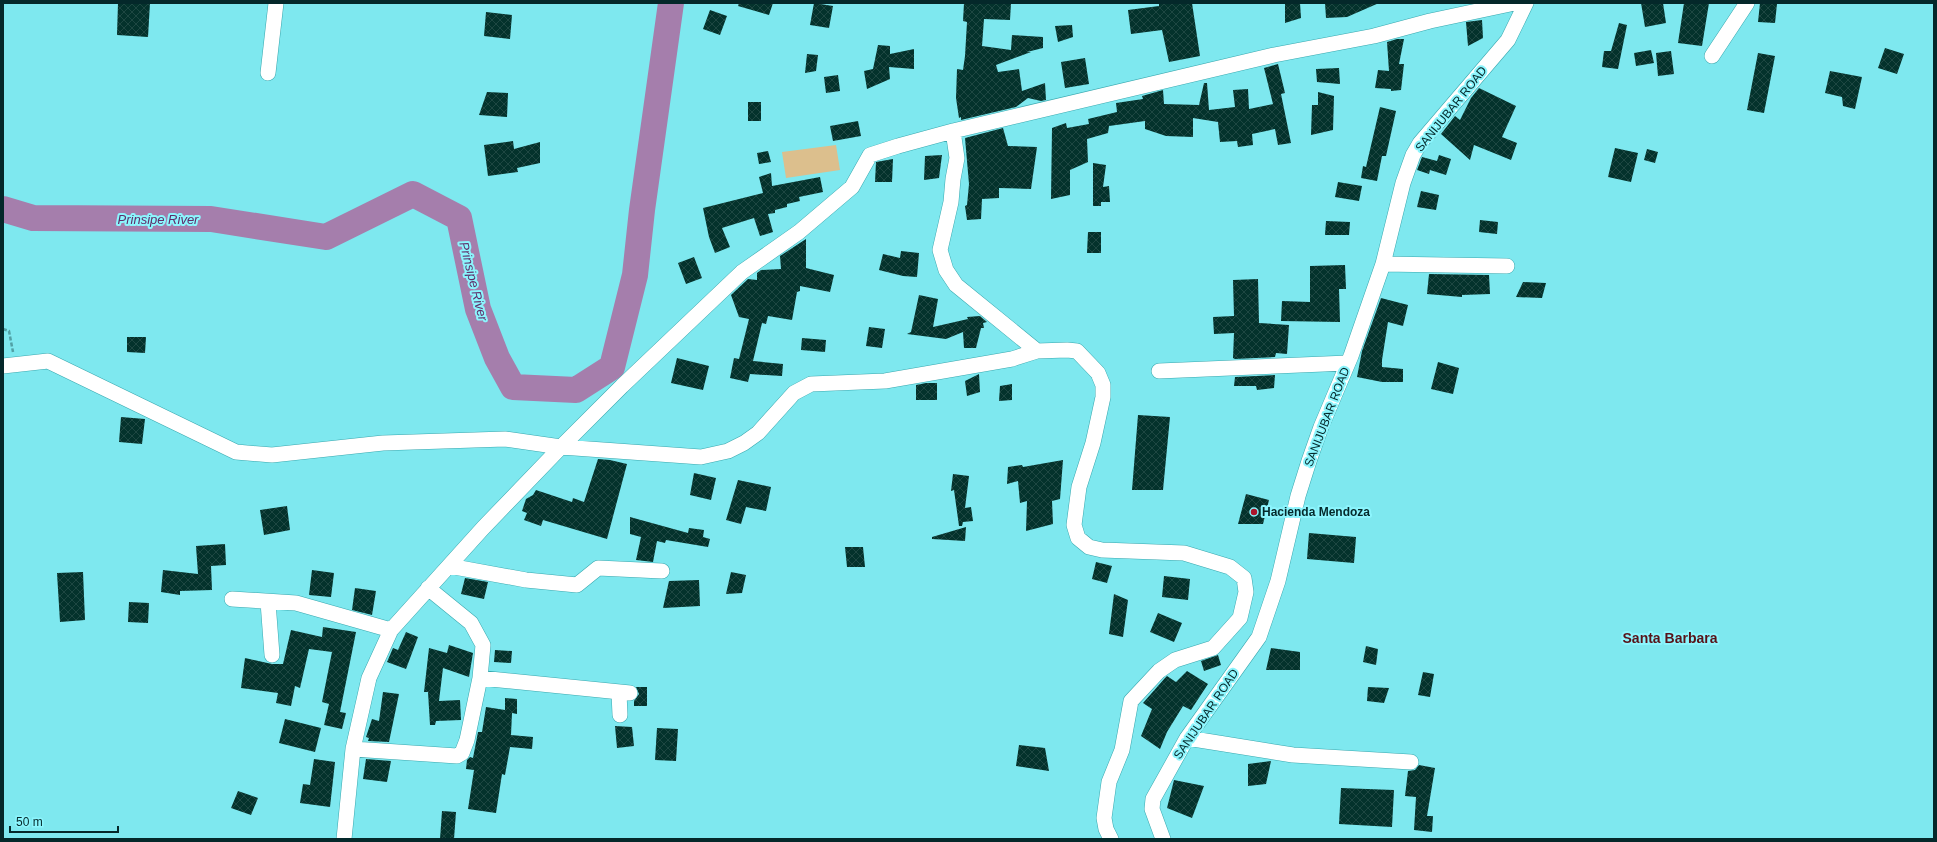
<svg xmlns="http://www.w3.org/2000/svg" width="1937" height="842" viewBox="0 0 1937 842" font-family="Arial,sans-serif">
	<defs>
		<pattern id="building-cross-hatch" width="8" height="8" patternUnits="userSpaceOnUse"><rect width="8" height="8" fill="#04322c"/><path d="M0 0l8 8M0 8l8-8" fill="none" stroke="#1e4742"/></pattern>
	</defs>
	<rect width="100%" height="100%" fill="#7ee8ef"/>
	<path fill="#dcbf8d" d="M836,145L840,170L786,178L782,152Z"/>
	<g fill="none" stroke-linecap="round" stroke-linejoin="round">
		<path stroke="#a57eac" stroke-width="26" d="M3,209L33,218L211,219L326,237L413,194L459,218L478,309L497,358L513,387L576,390L612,367L635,275L642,210L671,3"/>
	</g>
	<path fill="url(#building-cross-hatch)" d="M118,3H150L148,37L117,35Z
		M739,3H773L769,15L738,6Z
		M814,3L833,6L829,28L810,25Z
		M964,3H1011L1010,20L984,19L982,46L1011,50L1012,35L1043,37V48L1027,52H1031L996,65L998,72L1019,69L1022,91L1045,83L1046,100L1041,101L1028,98L1016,107L961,120V117L959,118L956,98L957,69L963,70L965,56L967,22L963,21Z
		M1159,3H1192L1200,56L1169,62L1162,30L1131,34L1128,10L1159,6Z
		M1285,3H1300L1301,18L1285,23Z
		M1325,3H1379L1347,17L1326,18Z
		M1641,3H1663L1666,23L1645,27Z
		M1684,3H1709L1702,46L1678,43Z
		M1760,3L1777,4L1775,23L1758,22Z
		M710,10L727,16L720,35L703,29Z
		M486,12L512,15L510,39L484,36Z
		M1482,20L1483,38L1468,46L1466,22Z
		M1619,23L1627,25L1618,69L1602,67L1604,51H1611Z
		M1072,25L1073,37L1058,42L1055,26Z
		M1397,39H1404L1399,64H1404L1401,90L1391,91V89L1375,88L1378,70L1389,71L1387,42Z
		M878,45L890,46V54L914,49V69L889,67L890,79L867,89L864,71L873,69Z
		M1885,48L1904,54L1897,74L1878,68Z
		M1651,50L1654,63L1636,66L1634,53Z
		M1671,51L1674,74L1658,76L1656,53Z
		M1758,53L1775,56L1764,113L1747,110Z
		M807,54L818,55L816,71L805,73Z
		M1085,58L1089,84L1065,88L1061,62Z
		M1278,64L1285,93L1281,94L1291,143L1278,145L1275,129L1252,134L1253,145L1238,147L1237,141L1220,142L1218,122L1193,118V137L1166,136L1145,129V121L1109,126L1108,133L1087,139L1088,162L1070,170V195L1051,199L1052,128L1066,123L1067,128L1089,124L1088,119L1117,112L1116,103L1143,99L1142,96L1163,90L1164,104L1199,105L1204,83H1207L1209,110L1235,107L1233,90L1248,89L1249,109L1273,104L1264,68Z
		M1339,68L1340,84L1317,82L1316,69Z
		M1830,71L1862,77L1855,109L1843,106L1842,97L1825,93Z
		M838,75L840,91L826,93L824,77Z
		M1479,88L1516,106L1502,137L1517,143L1511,160L1474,145L1470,160L1441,134L1455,116L1460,120L1471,98Z
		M487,92L508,93L507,117L479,115Z
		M1318,92L1334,96L1333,130L1311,135L1312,105H1318Z
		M748,102H761V121H748Z
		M1380,107L1396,111L1386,156H1382L1377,181L1361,178L1363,166L1366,167Z
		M858,121L861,136L833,141L830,126Z
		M1003,128L1008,146L1037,147L1031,189L999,188V198L982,199L981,219L967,220L965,206L967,205L969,184L965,138Z
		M513,141L514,149L540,142V163L517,168L518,172L488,176L484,145Z
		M1615,148L1638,153L1631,182L1608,177Z
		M1647,149L1658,152L1655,163L1644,160Z
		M768,151L771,162L759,164L757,153Z
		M942,155L939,178L924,180L925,156Z
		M1439,155L1451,159L1446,175L1430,170L1429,174L1417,170L1422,157L1437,161Z
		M893,159L892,182H875L876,162Z
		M1093,163L1106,165L1103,187L1109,186L1110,202H1101V206H1093Z
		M771,173L772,186L820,177L823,192L799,197L800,201L787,204V207L775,210V213L768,214L773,232L760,236L754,218L722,228L730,247L715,253L709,237L703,208L763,193L759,177Z
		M1338,182L1362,186L1359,201L1335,197Z
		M1421,191L1439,195L1436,210L1417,207Z
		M1480,220L1498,222L1497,234L1479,232Z
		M1326,221L1350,222L1349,235H1325Z
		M1088,232H1101V253H1087Z
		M806,239V268L834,275L830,292L800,286V291L797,292L792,320L768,316L766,324L762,323L753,361L783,364L782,376L750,374L748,382L730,378L734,358L739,359L749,319L739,317L731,295L748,279L757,280V273L761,270L781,269L780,256Z
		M901,251L919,253L917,277L903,276L879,270L883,254L900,258Z
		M694,257L702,278L686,284L678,263Z
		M1345,265L1346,289H1339L1340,322L1281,321L1282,301L1310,302V266Z
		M1429,274L1489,275L1490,294L1462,295V297L1427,294Z
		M1258,279L1259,323L1289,325L1287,354L1276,353L1275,357L1235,359L1233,358L1234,333L1214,334L1213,317L1234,316L1233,280Z
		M1523,282L1546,283L1542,298L1516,297Z
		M919,295L938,299L933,327L968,319L967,317L980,316L987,322L983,323L984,328H981L976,348H964L963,332L946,339L907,334L911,332Z
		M1381,298L1408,305L1403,326L1388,322L1382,360V367L1403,369V382H1382L1357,377L1362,351Z
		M869,327L885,329L882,348L866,346Z
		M127,337H146L145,353L127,352Z
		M802,338L826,340L825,352L801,350Z
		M677,358L709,366L703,390L671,383Z
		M1438,362L1459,368L1453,394L1431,389Z
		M979,374L980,392L967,396L965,381Z
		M1275,375L1274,388L1257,390L1256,386H1234L1235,377Z
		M926,383H937V400H916V385Z
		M1012,384V400L999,401L1000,386Z
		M1138,415L1170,417L1163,490H1132Z
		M121,417L145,419L142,444L119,442Z
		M598,459L610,460L627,464L607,539L543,520L541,526L524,520L527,513L522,511L526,499L533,495L536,490L572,502L573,498L584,502Z
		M1063,460L1060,499L1052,501L1053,524L1026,531L1027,501L1020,503L1018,481L1007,484L1008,467L1022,465L1023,467Z
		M694,473L716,478L711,500L690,495Z
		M953,474L969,476L965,508L971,507L973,521L963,522L962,526H959L954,490L951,491Z
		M738,480L771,487L766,511L746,507L741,524L726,520Z
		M1246,494L1269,500L1263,524H1238Z
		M287,506L290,530L264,535L260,510Z
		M630,517L688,533L689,528L704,530L703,537L710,539L708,547L666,540L665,543L657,541L653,562L636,560L641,537L630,534Z
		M966,527L965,541L932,539V537Z
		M1309,533L1356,537L1354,563L1307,559Z
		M225,544L226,565L211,566L212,590L180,591V595L161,592L163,570L198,574L196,546Z
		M845,547H863L865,567H847Z
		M1096,562L1112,566L1107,583L1092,579Z
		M312,570L334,573L331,597L309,595Z
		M83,572L85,620L60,622L57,573Z
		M731,572L746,575L742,593L726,594Z
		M1164,576L1190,579L1188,600L1162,597Z
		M465,578L488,582L484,599L461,594Z
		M699,580L700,606L663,608L669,581Z
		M355,588L376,591L372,615L352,610Z
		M1114,594L1128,600L1123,637L1109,634Z
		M129,602L149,603L148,623L128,622Z
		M1158,613L1182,623L1174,642L1150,632Z
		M323,627L356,632L340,712L346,713L342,729L324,725L329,704L322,702L332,652L309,649L300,688L295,686L291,706L276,703L278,693L241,688L245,658L272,664H283L291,630L322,637Z
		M406,632L418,637L406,669L387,662L393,648L398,650Z
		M449,645L473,653L469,677L443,668L439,701L460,700L461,720L436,721L435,725H430L428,692H424L429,648L447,653Z
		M1366,646L1378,649L1376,665L1363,662Z
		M1271,648L1300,652V670H1266Z
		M495,650L512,651L511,663L494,662Z
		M1218,655L1221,665L1204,671L1201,661Z
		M1187,671L1208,684L1191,710L1183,706L1167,732L1160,749L1141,736L1152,709L1143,703L1165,678L1167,676L1176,682Z
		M1423,672L1434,674L1430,697L1418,695Z
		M636,687H647V706H634V701L639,694Z
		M1368,687L1389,688L1384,703L1367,701Z
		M383,692L399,694L389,742L368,741L369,738L366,737L372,719L379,721Z
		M505,698L517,699V714L512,713L511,735L533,737L532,749L510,747L505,775L502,774L496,813L468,809L474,770L466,769L467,760L470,757L473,758L478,732H482L486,707L505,710Z
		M285,719L321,728L315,752L279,743Z
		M615,726L632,727L634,746L617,748Z
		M657,728L678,729L676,761L655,760Z
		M1019,745L1045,748L1049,771L1016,766Z
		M314,759L335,762L330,807L300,803L303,784L310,785Z
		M366,759L391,761L387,782L363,779Z
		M1271,761L1266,784L1248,786V764Z
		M1419,765L1435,768L1427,816H1433L1432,832L1414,830L1416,797L1405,796L1408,771L1415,770Z
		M1174,780L1204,786L1192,818L1167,808Z
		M1341,788L1394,790L1392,827L1339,824Z
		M238,791L258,798L251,815L231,808Z
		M442,811L456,812L454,839H440Z"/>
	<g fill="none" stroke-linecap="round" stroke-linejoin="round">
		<g stroke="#38a8af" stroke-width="16">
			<path id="minor" d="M1712,56L1747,3
				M268,73L276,3
				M953,131L957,158L953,179L951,202L940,250L946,270L956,285L1037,351
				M1383,264L1507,266
				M3,366L48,361L236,452L272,455L383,443L505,439L561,447L701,457L728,451L744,443L758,433L794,393L811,384L885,381L1012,359L1037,351L1067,350L1077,351L1098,373L1103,385V397L1093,443L1079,487L1074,525L1078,538L1089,547L1102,550L1184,553L1230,567L1244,578L1246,592L1240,618L1213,648L1175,660L1159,671L1131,701L1122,750L1109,782L1104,818L1106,829L1111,839
				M1159,371L1348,363
				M449,566L526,580L577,585L598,568L662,571
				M232,599L296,603L391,630
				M268,602L272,655
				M480,678L630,693
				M619,693L620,715
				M1187,738L1293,755L1411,762
				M353,749L457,756L462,753L467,740L480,678L483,645L471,623L428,588
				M344,839L353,749L369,678L391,630L483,528L561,447L622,386L742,272L799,232L852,187L870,155L898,146L953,131L1274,55L1374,36L1430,21L1515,3
				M1163,839L1152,809L1153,799L1187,738L1259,637L1278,581L1298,496L1309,461L1321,427L1351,356L1383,264L1403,183L1413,155L1420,143L1508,40L1526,3"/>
		</g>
		<path stroke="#51a1a6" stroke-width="2.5" stroke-dasharray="4 2" stroke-linecap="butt" d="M3,329L9,331L13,352"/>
		<use href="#minor" stroke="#fff" stroke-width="15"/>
	</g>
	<circle fill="#ab152b" stroke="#8cf5fd" stroke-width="1.5" cx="1254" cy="512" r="4"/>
	<g text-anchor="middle" stroke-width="4" stroke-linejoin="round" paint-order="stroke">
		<g font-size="12" fill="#04282a" stroke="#8cf5fd">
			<text transform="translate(1451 109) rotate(-51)" y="4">SANIJUBAR ROAD</text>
			<text transform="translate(1327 417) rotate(-69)" y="4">SANIJUBAR ROAD</text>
			<text transform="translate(1206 714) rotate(-56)" y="4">SANIJUBAR ROAD</text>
		</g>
		<g font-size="12" font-weight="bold" fill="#04282a" stroke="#8cf5fd" text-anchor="start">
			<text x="1262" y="516">Hacienda Mendoza</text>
		</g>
		<g font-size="13" font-style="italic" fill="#5f2d68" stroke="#8cf5fd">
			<text x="158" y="224">Prinsipe River</text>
			<text transform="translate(474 281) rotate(76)" y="5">Prinsipe River</text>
		</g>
		<g font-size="14" font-weight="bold" fill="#571218" stroke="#8cf5fd">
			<text x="1670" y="643">Santa Barbara</text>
		</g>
	</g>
	<rect width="1937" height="842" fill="none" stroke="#04282a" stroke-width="8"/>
	<path d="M10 826v6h108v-6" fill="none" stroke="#04282a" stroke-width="2"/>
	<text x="16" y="826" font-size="12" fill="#04282a" stroke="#8cf5fd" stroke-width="3" paint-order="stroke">50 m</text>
</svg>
